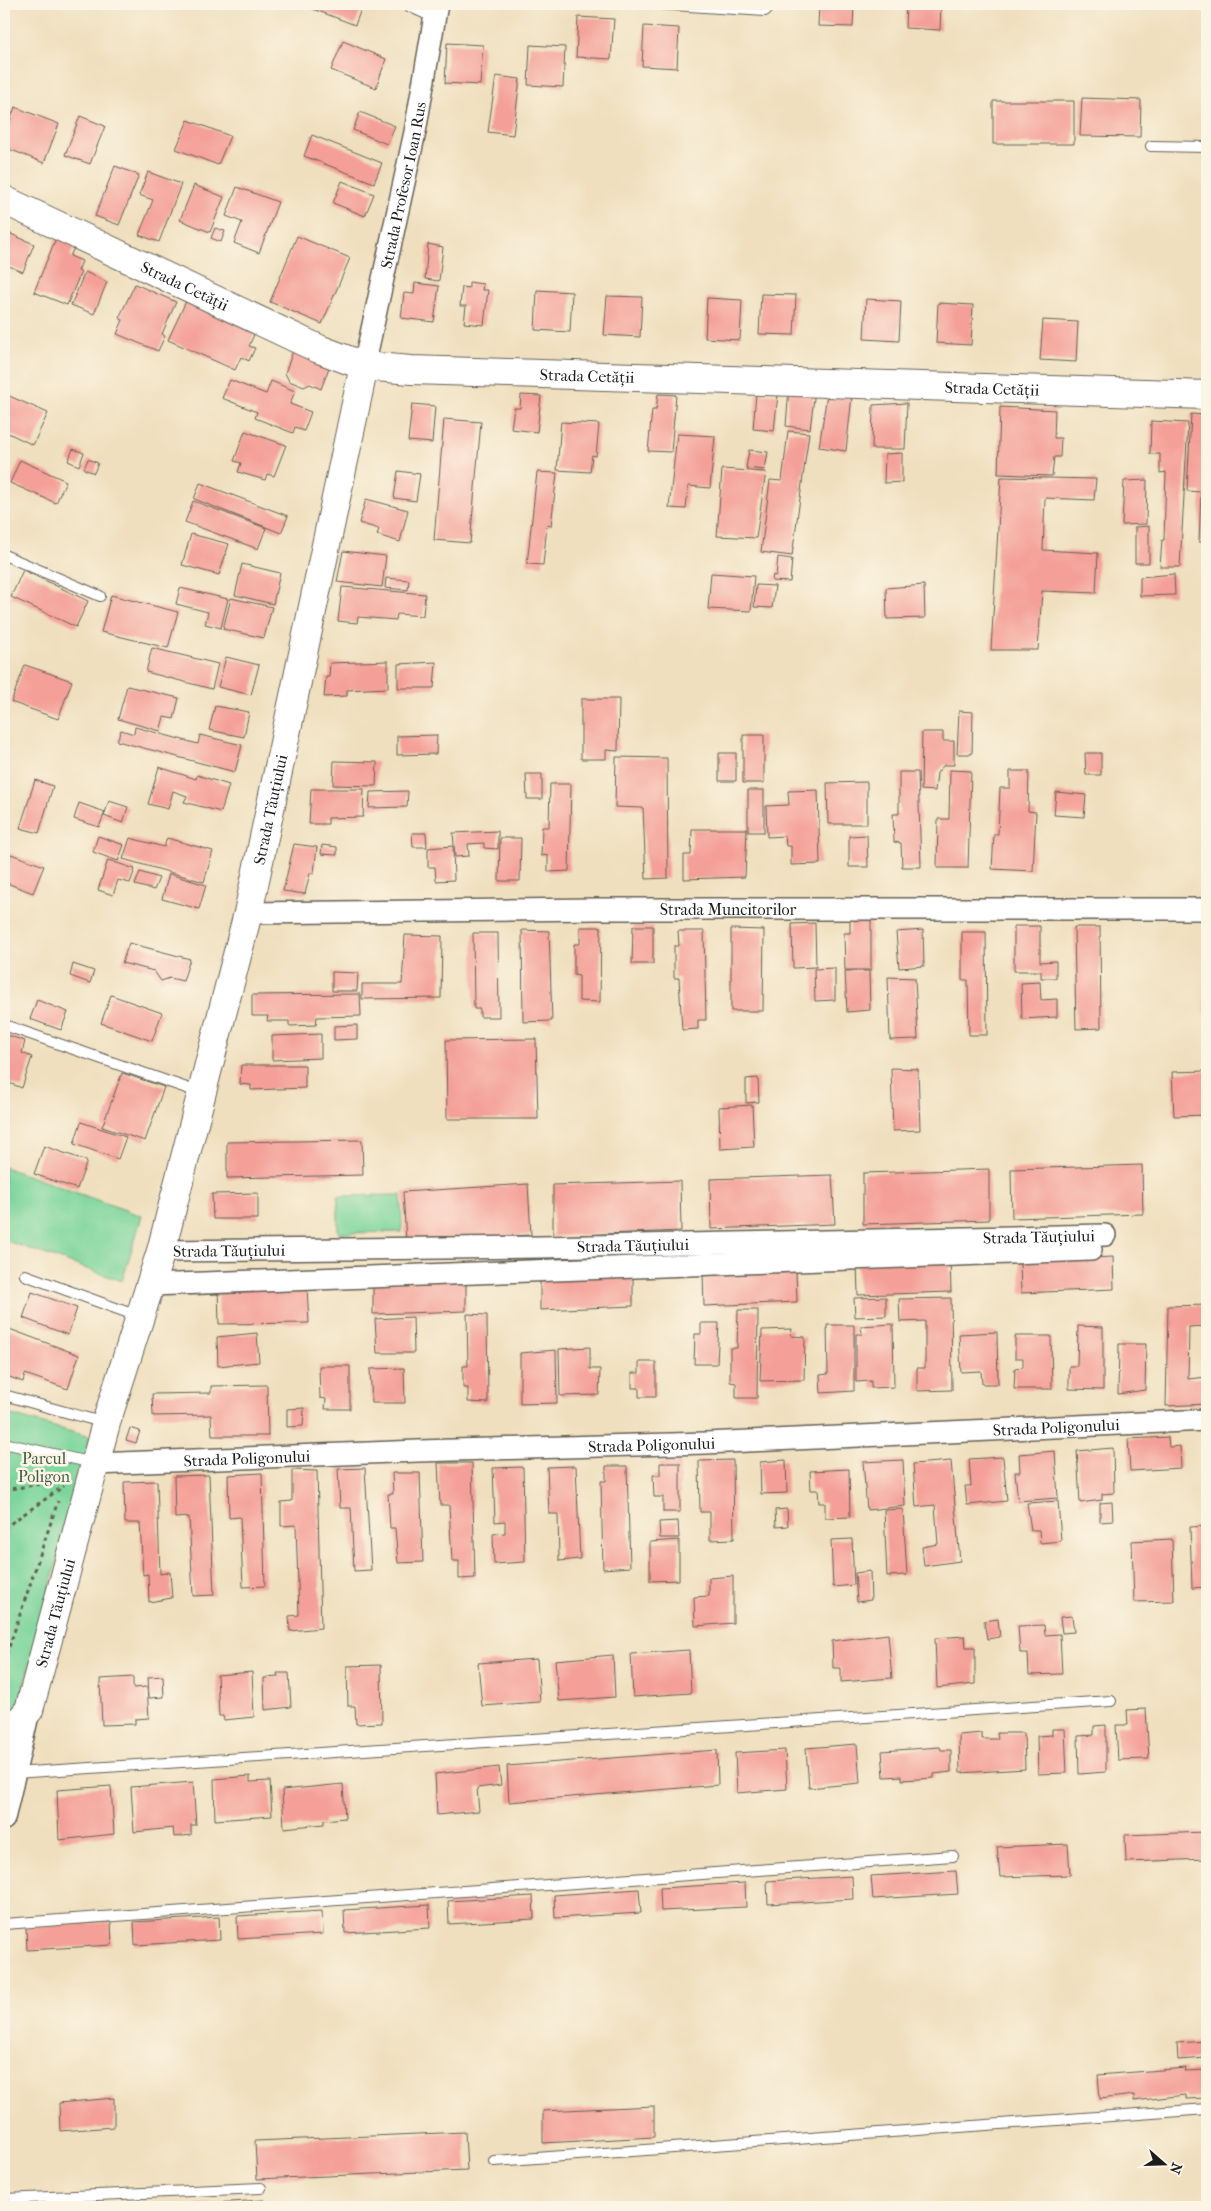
<svg xmlns="http://www.w3.org/2000/svg" width="1211" height="2211" viewBox="0 0 1211 2211" font-family="'IM FELL French Canon',serif">
	<rect width="100%" height="100%" fill="#fcf5e5"/>
	<filter id="ink" filterUnits="userSpaceOnUse"><feTurbulence type="fractalNoise" baseFrequency=".02" numOctaves="2"/><feDisplacementMap in="SourceGraphic" scale="10" xChannelSelector="R" yChannelSelector="G"/><feConvolveMatrix kernelMatrix="1 2 1 2 8 2 1 2 1" color-interpolation-filters="sRGB"/></filter>
	<filter id="wash" filterUnits="userSpaceOnUse"><feTurbulence type="fractalNoise" baseFrequency=".0096" numOctaves="4" result="noise"/><feDisplacementMap in="SourceGraphic" scale="20" xChannelSelector="R" yChannelSelector="G"/><feGaussianBlur stdDeviation="1.12" result="paint"/><feColorMatrix in="noise" values="0 0 0 0 0 0 0 0 0 0 0 0 0 0 0 0 0 1.4 0 .05"/><feComposite in="paint" operator="in"/></filter>
	<g filter="url(#wash)">
		<rect width="100%" height="100%" fill="#efdfbe"/>
		<path fill="#7dd59b" stroke="#4c785c" d="M4,1167L142,1216L122,1281L4,1240Z
			M401,1195L402,1232L338,1233V1196Z
			M4,1413L90,1437L18,1708L4,1718Z"/>
		<g id="blocks">
			<path fill="#f4a098" d="M300,4H363L355,25Z
				M819,4H854L853,27L818,26Z
				M906,4H941L940,30L905,28Z
				M578,17L614,19L611,59L576,57Z
				M644,26L679,28L677,68L642,66Z
				M343,41L386,59L376,88L331,70Z
				M447,43L483,45L480,85L445,83Z
				M530,45L565,47L563,87L528,85Z
				M496,76L520,79L513,135L488,132Z
				M1082,98L1141,100L1140,137L1080,136Z
				M993,101H1074V144H993Z
				M15,107L59,124L44,163L4,147V138Z
				M360,112L395,126L387,144L353,130Z
				M80,116L105,126L90,164L65,155Z
				M188,120L230,136L218,165L176,149Z
				M312,135L382,163L374,183L304,156Z
				M115,166L139,175L119,225L95,216Z
				M148,172L181,184L159,242L139,235L153,200L139,195Z
				M342,181L374,194L365,216L333,203Z
				M194,185L224,197L210,232L180,220Z
				M237,187L278,202L259,253L234,243L242,222L226,216Z
				M215,228L225,231L221,242L211,238Z
				M4,231L34,244L23,272L4,264Z
				M297,236L350,258L322,324L270,302Z
				M56,238L75,246L70,256L82,261L78,271L81,272L67,305L34,292Z
				M428,244L443,247L439,281L425,279Z
				M85,272L107,282L94,314L71,305Z
				M469,282L483,284L482,290H488L484,325L464,323L466,306H460L462,287L469,288Z
				M415,283L439,286L434,322L401,318L404,293L414,294Z
				M135,284L176,302L162,334L165,336L158,351L117,334L123,320L119,318Z
				M537,290L572,292L570,332L535,330Z
				M761,294L796,295L794,335L759,334Z
				M607,296L642,297L640,337L604,335Z
				M707,298L742,300L740,340L705,338Z
				M187,299L256,330L249,346L255,348L249,361L241,357L235,370L168,340Z
				M866,299L901,301L899,341L864,339Z
				M938,303L973,305L971,345L936,343Z
				M1043,320L1078,322L1076,362L1040,360Z
				M293,351L330,365L321,389L310,384L304,387L289,381L285,373Z
				M230,380L266,394L271,381L295,391L290,404L311,412L304,431L295,427L293,433L255,418L257,412L222,398Z
				M789,388L815,390L810,429L786,426Z
				M756,393L778,394L774,431L753,429Z
				M658,394L676,395L671,452L648,451L652,410H656Z
				M827,394L852,396L846,451L819,447Z
				M7,395L48,413L33,445L4,431V402Z
				M521,395L541,396L537,432L511,429L514,408H520Z
				M907,403L905,449H872L873,405Z
				M412,404L435,406L432,443L408,441Z
				M1000,407L1055,410L1054,438H1061L1060,457H1054L1052,476L998,474Z
				M1191,414L1207,415V542H1199L1201,492L1187,491Z
				M444,419L481,422L470,543L434,540Z
				M1151,421L1188,423L1180,567H1160L1162,540H1164L1166,472L1160,473V454H1150Z
				M561,422L599,424L596,456L592,455L590,472L557,470Z
				M245,431L286,445L274,476L267,474L265,480L238,472L241,463L234,461Z
				M788,431L809,433L792,556L761,552L770,480L782,481Z
				M677,434L715,436L710,488L688,486L686,509L669,508Z
				M73,449L84,453L79,466L68,461Z
				M749,450L768,452L765,470L746,468Z
				M902,453V482L884,483L885,454Z
				M88,459L98,463L94,473L84,469Z
				M20,460L66,481L56,503L10,483Z
				M722,469L766,472L756,538L717,536Z
				M398,471L420,474L416,501L394,498Z
				M537,472L557,473L551,526L547,525L543,565L527,564Z
				M1001,477L1096,479L1094,500L1045,498L1043,550L1098,553L1096,593L1042,591L1038,650H991Z
				M1147,480L1146,524L1122,525L1124,481Z
				M200,483L288,516L281,533L194,499Z
				M366,499L408,510L400,542L377,535L379,529L359,523Z
				M193,501L266,528L258,549L185,522Z
				M1149,526V563H1135V527Z
				M191,534L229,544L219,575L182,565Z
				M343,551L386,556L382,587L337,582Z
				M778,557L792,559L790,582L772,581L773,575L776,576Z
				M242,564L280,573L273,604L235,595Z
				M23,570L88,601L76,627L11,597Z
				M711,573L754,576L751,611L708,609Z
				M1174,574L1175,595L1140,596V577Z
				M386,578L409,580L408,590L385,588Z
				M756,585L775,586L772,608L754,607Z
				M924,585L925,618L887,619L886,588Z
				M342,587L425,594L423,616L397,614L396,620L358,617L357,623L338,621Z
				M180,588L228,599L221,628L205,624L208,612L176,604Z
				M111,595L178,612L168,648L101,632Z
				M231,598L272,607L264,638L223,629Z
				M152,648L218,664L212,689L146,672Z
				M226,657L259,665L251,695L218,687Z
				M388,661V688L347,690V696L324,697L326,677H329L330,663Z
				M436,662L434,688H398V664Z
				M25,665L72,681L58,719L11,702Z
				M127,686L179,698L174,719L164,717L160,731L118,719Z
				M581,699H619L618,751L606,750V759H581Z
				M215,706L249,712L244,737L209,730Z
				M959,711L973,712L972,754H957Z
				M135,727L198,744L200,735L242,745L235,772L117,741L121,730L134,734Z
				M922,732H943V741H954V765H944L937,773L935,791L921,790Z
				M437,735L436,754L397,755V736Z
				M743,735H764V783H743Z
				M719,753H736V781H719Z
				M1085,753H1101V775H1086Z
				M616,757L667,758L668,878L646,879L643,808L615,807Z
				M334,761L377,762L376,786L333,785Z
				M159,767L196,779L197,775L229,785L221,812L184,802L187,796L173,791L168,809L148,804Z
				M950,770L971,771L968,868H937L938,819H949Z
				M1010,771H1029L1028,811L1036,812L1033,871L992,869L994,834H998L1000,788H1010Z
				M899,772H918L921,867H902L901,843L894,842L893,814H899Z
				M526,774H542V799H527Z
				M35,780L53,786L39,833L20,828Z
				M867,782V824H828L827,783Z
				M550,784H571L569,871L548,872V855L541,856L542,827H549Z
				M311,789H364L363,817L328,818V824H309Z
				M748,790H764V832H748Z
				M818,790L820,864L791,865V846H786L785,836L767,837L766,806L789,805L788,791Z
				M408,791L407,807L369,808L370,792Z
				M1056,792L1086,795L1084,817L1054,815Z
				M109,801L128,807L123,823L104,816Z
				M79,803L105,812L99,827L74,819Z
				M692,829H747L745,877L684,879V855H691Z
				M498,831V849L484,848V843L468,844L469,856L455,857L453,833Z
				M412,833H426L427,847H413Z
				M867,835L868,867H849V836Z
				M98,836L124,845L118,861L93,852Z
				M130,838L164,847L167,838L213,851L204,882L123,859Z
				M500,838H521L520,881H499Z
				M294,844L317,847L314,873H310L305,894L283,891Z
				M322,845L337,847V855L321,854Z
				M453,846L454,880L436,881L435,867H428V848Z
				M11,854L44,866L33,893L4,882V874Z
				M108,860L135,869L130,883L118,880L113,895L98,890Z
				M140,872L159,878L154,890L135,885Z
				M169,874L206,885L199,909L162,899Z
				M850,918H871V970H845L844,933H850Z
				M815,923L816,967L793,968L792,924Z
				M633,926H653V964H632Z
				M1014,926H1040V962L1056,961V978H1041V971H1014Z
				M580,927H601L600,1002L579,1001V976L574,975V944H580Z
				M1074,927H1100L1101,1028L1076,1029Z
				M731,929L764,930L763,1011H731Z
				M522,930L549,931L552,1021L523,1022Z
				M923,930L924,966L899,968L896,932Z
				M678,931H704L706,1020H698V1029L682,1030L679,978H674V946H679Z
				M962,932H986L987,1035H969L968,980H962Z
				M473,933H498L499,1017H480V1009H474Z
				M405,935L442,936L441,998L362,999V984H402Z
				M129,943L190,959L183,981L170,978L161,981L154,971L122,963Z
				M73,964L94,971L90,983L70,976Z
				M835,968V1000L815,1001L814,969Z
				M845,971H869L870,1010L847,1012Z
				M332,972L358,973L357,991H332Z
				M888,977L915,978L918,1039L890,1040Z
				M1040,982L1041,1000L1057,999V1017L1022,1019L1021,983Z
				M1204,987H1207V1013H1205Z
				M360,994L361,1016L317,1017L316,1025L289,1026V1021H267L268,1016H252V995Z
				M111,995L162,1013L152,1041L101,1023Z
				M37,1000L68,1012L61,1030L30,1019Z
				M357,1025V1039L334,1040V1026Z
				M4,1034L25,1041L22,1053L32,1057L22,1088L4,1081Z
				M321,1034V1058L272,1060V1036Z
				M536,1039L538,1119H447L446,1040Z
				M241,1065H305V1088L251,1090V1085L240,1084Z
				M891,1068L918,1069L920,1130L893,1131Z
				M1207,1071V1115L1174,1116L1172,1072Z
				M122,1073L164,1087L145,1141L102,1127Z
				M758,1078L759,1102L746,1103V1079Z
				M752,1105L754,1147L720,1149L719,1107Z
				M81,1122L126,1137L118,1159L74,1144Z
				M362,1140L363,1175L227,1178V1142Z
				M44,1146L87,1161L77,1189L34,1174Z
				M1142,1165L1143,1214L1012,1218L1011,1169Z
				M989,1169V1220L863,1224V1173Z
				M832,1175L835,1224L711,1229L710,1179Z
				M680,1181L681,1231L553,1236V1185Z
				M528,1184L531,1235L406,1241L403,1192Z
				M258,1193V1219H213L212,1194Z
				M1113,1257L1114,1289L1021,1293L1020,1261Z
				M950,1260L951,1292L858,1295L857,1263Z
				M796,1270L797,1302L704,1306L703,1274Z
				M633,1274V1306L540,1310V1278Z
				M466,1279V1311L373,1314V1283Z
				M307,1287L309,1323L219,1324L218,1288Z
				M32,1292L77,1308L68,1335L23,1318Z
				M886,1297V1316L855,1317L854,1298Z
				M951,1298L952,1390L917,1391V1368H925V1321L900,1322L899,1299Z
				M1207,1305V1326L1189,1327L1188,1379L1207,1377V1404L1166,1406L1168,1306Z
				M738,1310H758L757,1398H736V1383L730,1382V1348H737Z
				M467,1314L487,1315L488,1403L468,1402V1388H463V1366H468Z
				M413,1317L414,1353H377L375,1319Z
				M701,1323H719L717,1364H694L695,1334H701Z
				M893,1324L894,1387L871,1388V1381L856,1382V1334H862L861,1326Z
				M827,1325H854V1391L821,1393L820,1375L828,1374Z
				M1078,1326L1103,1327V1390L1069,1389V1366H1077Z
				M4,1327L79,1355L68,1389L25,1374L23,1382L4,1375Z
				M792,1329L791,1336L805,1337L804,1380L760,1381L762,1330Z
				M997,1332L998,1384H982L981,1371L961,1372L959,1334Z
				M257,1333L259,1362L218,1366L217,1337Z
				M1015,1336H1051L1052,1389H1014L1015,1368L1023,1367V1358H1015Z
				M1119,1344H1146L1145,1390L1118,1394Z
				M590,1347V1369H600L599,1395L560,1396L559,1349Z
				M556,1350L557,1403L520,1404V1353Z
				M639,1362H656V1397H639V1388H632V1373H639Z
				M319,1366H350V1409H325L326,1399L320,1398Z
				M404,1368L405,1403H372L370,1369Z
				M267,1385L268,1436H212L211,1415L153,1416L152,1394L211,1393V1386Z
				M304,1408L303,1426L287,1427V1409Z
				M130,1428L140,1431L136,1443L126,1440Z
				M1168,1437L1169,1447L1180,1446L1181,1468L1130,1471L1128,1439Z
				M1113,1448L1114,1493L1102,1494V1500L1080,1503L1077,1451Z
				M1055,1451L1058,1498L1018,1501L1015,1472H1020L1019,1454Z
				M1003,1457L1007,1501L967,1505L965,1486H971L969,1459Z
				M733,1460L734,1539L710,1540V1512H700L699,1461Z
				M786,1460L787,1493L761,1494L760,1462Z
				M903,1460L905,1506L867,1510L863,1462Z
				M951,1461L960,1561L924,1566L922,1547L938,1544L935,1505L916,1507L913,1464Z
				M438,1463H472L475,1578L459,1579V1561H452L449,1505H440Z
				M660,1463H680V1512H663V1497H654L653,1475H660Z
				M576,1466L580,1559L559,1561L558,1514H549L547,1467Z
				M606,1466H627L630,1567L603,1569L601,1481H606Z
				M523,1467L525,1562L494,1564L493,1534L505,1533V1521L495,1522L493,1468Z
				M365,1468L371,1570L354,1571L351,1508H340L338,1469Z
				M849,1469L850,1517L825,1518V1503H819L818,1490H811L810,1471Z
				M292,1470L317,1471L321,1628L290,1631L289,1616L299,1615L296,1525L281,1526V1502L292,1501Z
				M262,1473L265,1586L243,1587L240,1517L229,1518L228,1475Z
				M392,1473H420L423,1562L398,1563L395,1528H390L388,1494H393Z
				M209,1475L214,1595L193,1596L189,1517L175,1518L174,1476Z
				M157,1481L160,1574L170,1572L172,1598L149,1602L148,1574L143,1575L140,1523H125L124,1482Z
				M1058,1501L1061,1541L1040,1543L1039,1530H1031L1027,1503Z
				M1112,1502L1113,1521L1100,1522V1503Z
				M787,1509L788,1526L776,1527L775,1510Z
				M903,1509L907,1575L887,1576L884,1510Z
				M678,1521L679,1538H660L659,1522Z
				M1207,1526V1587L1192,1588L1190,1527Z
				M852,1539L854,1585L833,1587L831,1540Z
				M1172,1539L1174,1601L1134,1602L1132,1541Z
				M679,1540V1580L650,1581V1542Z
				M870,1571L871,1600L857,1602L855,1573Z
				M733,1576V1623L695,1626L694,1597L709,1596V1578Z
				M1072,1616L1074,1632L1062,1633L1060,1617Z
				M998,1619L1000,1637L987,1639L984,1621Z
				M1044,1625L1045,1635L1060,1634L1062,1674L1029,1675L1028,1653H1020L1018,1626Z
				M888,1634L892,1678L841,1682V1668H833L832,1641Z
				M965,1636L966,1647H975V1684L937,1688L935,1638Z
				M689,1650L691,1693L633,1697L631,1654Z
				M613,1655L615,1697L559,1701L555,1660Z
				M537,1659L540,1702L482,1706L478,1663Z
				M381,1665L382,1723L356,1724L355,1706H348L347,1666Z
				M252,1672L254,1717L224,1720L223,1716H219L217,1675Z
				M277,1673H289L291,1707L265,1710L264,1678L278,1677Z
				M163,1676L164,1697L149,1698L148,1677Z
				M133,1677V1688L147,1687L149,1718L135,1719V1724L102,1725L100,1679Z
				M1146,1709L1149,1759L1118,1760L1116,1725H1128L1127,1710Z
				M1106,1725V1772L1079,1774L1078,1736L1094,1735V1726Z
				M1052,1729H1065L1067,1773L1038,1774L1037,1736L1052,1735Z
				M982,1733V1739H998L997,1733H1024L1025,1769L960,1773L959,1735Z
				M857,1744L860,1783L809,1788L806,1748Z
				M940,1747L941,1750H951V1772L934,1774V1778L902,1780V1776L884,1777L882,1751Z
				M717,1750L718,1785L509,1802L507,1766Z
				M785,1750L787,1789L737,1793L735,1753Z
				M499,1767L501,1785L477,1788L479,1811L437,1815L435,1774Z
				M250,1776V1782L270,1781L272,1816L215,1820L214,1779Z
				M193,1782L196,1825H191V1835L174,1837L173,1828L134,1832L131,1787Z
				M343,1784L345,1818L324,1820V1824L284,1828L282,1790Z
				M111,1786L114,1834L59,1840L57,1790Z
				M1207,1832V1859L1126,1862L1125,1835Z
				M1068,1844L1070,1875L1000,1877L997,1847Z
				M956,1871L958,1894L873,1899L871,1876Z
				M852,1876L853,1899L768,1904L767,1881Z
				M745,1883L746,1907L661,1911L660,1888Z
				M639,1889L641,1913L555,1918L554,1895Z
				M533,1896L534,1919L449,1924L448,1901Z
				M429,1905L430,1928L345,1933L344,1910Z
				M322,1911L323,1934L238,1939L237,1916Z
				M219,1917L220,1940L135,1945L134,1922Z
				M111,1922L112,1945L27,1950L26,1927Z
				M1207,2041V2058L1178,2060L1177,2043Z
				M1186,2068L1185,2071L1207,2070V2098L1186,2099V2095L1134,2101V2095L1100,2099L1098,2075Z
				M114,2098V2127L60,2131L59,2103Z
				M654,2106V2137L543,2143V2111Z
				M465,2132L467,2170L257,2179L255,2141Z
				M264,2200L265,2207H197V2204Z"/>
		</g>
	</g>
	<g filter="url(#ink)">
		<use href="#blocks" fill-opacity="0" stroke="#666055" stroke-width="1"/>
		<g fill="none" stroke-linecap="round" stroke-linejoin="round">
			<g stroke="#666055" stroke-width="12">
				<path id="lane" d="M404,4L435,18
					M659,4L765,11L772,4
					M1151,146L1207,147
					M4,555L100,596
					M4,1025L201,1093
					M25,1275L140,1317
					M4,1395L105,1423
					M4,1443L93,1463
					M14,1773L1111,1701
					M4,1924L953,1856
					M494,2161L1207,2109
					M4,2199L261,2188"/>
			</g>
			<g stroke="#666055" stroke-width="24">
				<g id="street">
					<path id="s1" d="M364,366L415,132L437,4"/>
					<path id="s2" d="M248,913L598,909H1207"/>
					<path id="s3" d="M161,1251L541,1247L1105,1235"/>
					<path d="M151,1285L1091,1250"/>
					<path id="s4" d="M96,1464L418,1451L706,1443L1207,1420"/>
					<path d="M4,1819L29,1711"/>
				</g>
			</g>
			<g stroke="#666055" stroke-width="30">
				<g id="secondary">
					<path id="s5" d="M4,200L319,349L364,366L411,370L1207,395"/>
					<path id="s6" d="M4,1738L29,1710L106,1423L161,1251L248,913L364,366"/>
				</g>
			</g>
			<path stroke="#666055" stroke-width="3" stroke-dasharray="4 4" stroke-linecap="butt" d="M4,1490L65,1480
				M4,1528L64,1486
				M4,1662L58,1501"/>
			<use href="#lane" stroke="#fff" stroke-width="10"/>
			<use href="#street" stroke="#fff" stroke-width="21"/>
			<use href="#secondary" stroke="#fff" stroke-width="28"/>
		</g>
	</g>
	<g text-anchor="middle" stroke-width="5" stroke-linejoin="round" paint-order="stroke">
		<g font-size="16" fill="#1c1c1c" stroke="#fcf5e5">
			<text dy="6" stroke="none"><textPath href="#s1" startOffset="185">Strada Profesor Ioan Rus</textPath></text>
			<text dy="6" stroke="none"><textPath href="#s5" startOffset="200">Strada Cetății</textPath></text>
			<text dy="6" stroke="none"><textPath href="#s5" startOffset="620">Strada Cetății</textPath></text>
			<text dy="6" stroke="none"><textPath href="#s5" startOffset="1025">Strada Cetății</textPath></text>
			<text dy="6" stroke="none"><textPath href="#s6" startOffset="970">Strada Tăuțiului</textPath></text>
			<text dy="6" stroke="none"><textPath href="#s2" startOffset="480">Strada Muncitorilor</textPath></text>
			<text dy="6" stroke="none"><textPath href="#s3" startOffset="878">Strada Tăuțiului</textPath></text>
			<text dy="6" stroke="none"><textPath href="#s3" startOffset="472">Strada Tăuțiului</textPath></text>
			<text dy="6" stroke="none"><textPath href="#s3" startOffset="68">Strada Tăuțiului</textPath></text>
			<text dy="6" stroke="none"><textPath href="#s4" startOffset="961">Strada Poligonului</textPath></text>
			<text dy="6" stroke="none"><textPath href="#s4" startOffset="556">Strada Poligonului</textPath></text>
			<text dy="6" stroke="none"><textPath href="#s4" startOffset="151">Strada Poligonului</textPath></text>
			<text dy="6" stroke="none"><textPath href="#s6" startOffset="138">Strada Tăuțiului</textPath></text>
		</g>
		<g font-size="16" fill="#3e5d48" stroke="#fcf5e5">
			<text x="44" y="1464">Parcul<tspan x="44" dy="18">Poligon</tspan></text>
		</g>
	</g>
	<rect width="1211" height="2211" fill="none" stroke="#fcf5e5" stroke-width="20"/>
	<g transform="translate(1164 2164) rotate(110)" stroke="#fcf5e5" stroke-width="4" paint-order="stroke">
	<path d="M0-4L9 19L0 12L-9 19Z" fill="#1c1c1c"/>
	<text y="-8" font-size="14" font-weight="bold" text-anchor="middle" fill="#1c1c1c">N</text>
	</g>
</svg>
